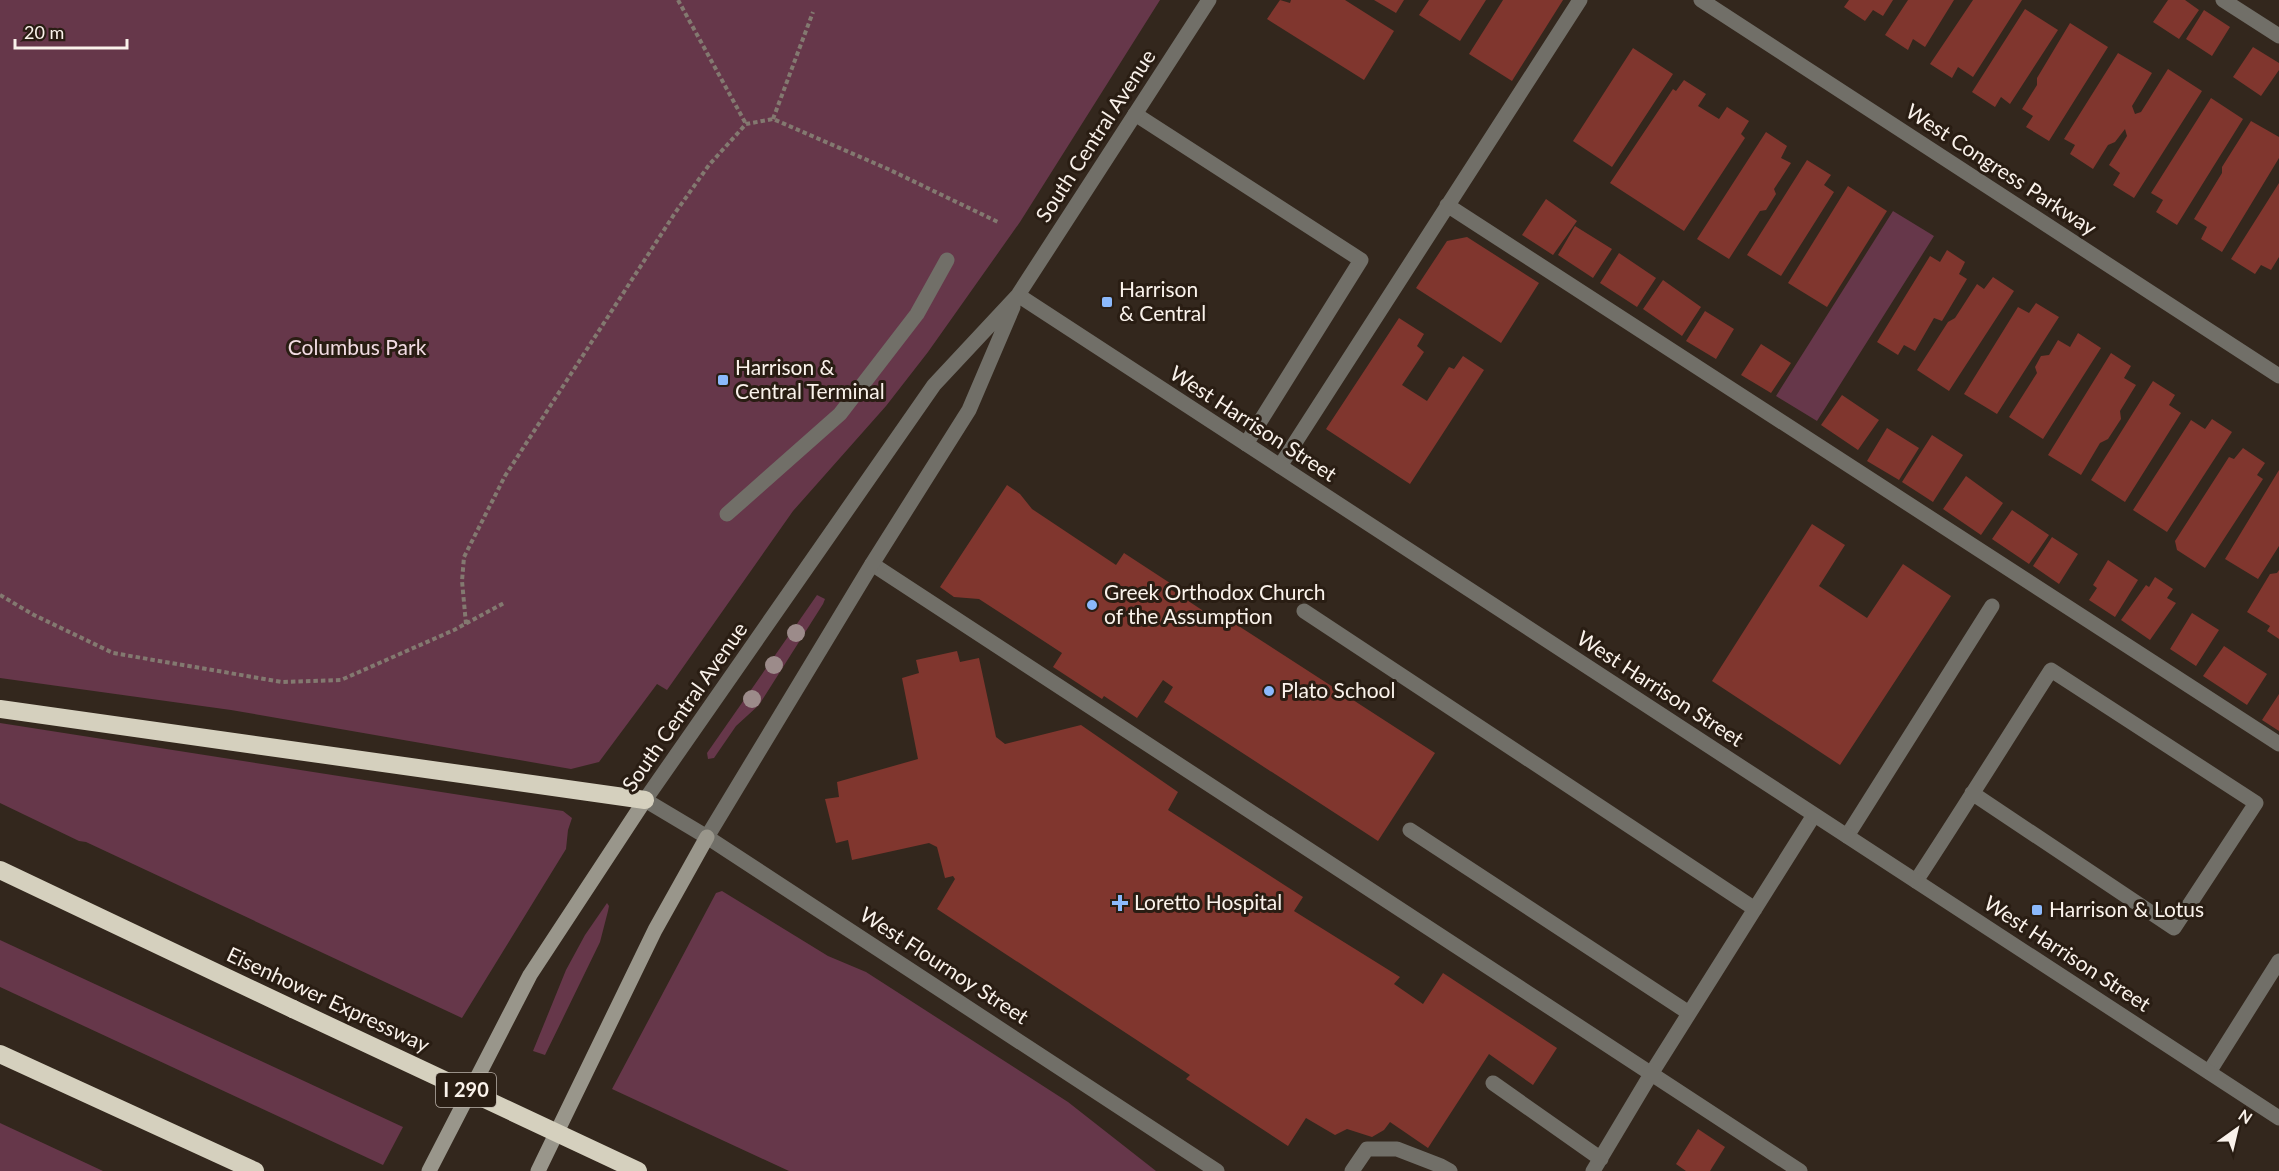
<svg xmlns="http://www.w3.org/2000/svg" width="2279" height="1171" viewBox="0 0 2279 1171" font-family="Lato,sans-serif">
	<rect width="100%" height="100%" fill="#33271d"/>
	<path fill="#66374a" d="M0,0H1160L1020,222L928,352L886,406L793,511L667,690L657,684L599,762L571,769L231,710L0,678Z
		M1893,211L1934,236L1817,421L1776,396Z
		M817,595L825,599L823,604L759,705L736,726L714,758L708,759L707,753Z
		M0,723L563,811L572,818L568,830L566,849L462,1018L86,842L79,841L0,803Z
		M722,891L828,956L866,972L1068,1102L1156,1171H789L612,1089L716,893Z
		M607,903L609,906L608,911L600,942L545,1055L533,1051L566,970L585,935Z
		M0,940L403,1127L383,1165L0,987Z
		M0,1123L103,1171H0Z"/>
	<path fill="#80362e" d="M1280,0L1290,3L1291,0H1345L1394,31L1364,80L1267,19Z
		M1374,0H1404L1396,13Z
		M1429,0H1486L1460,41L1419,15Z
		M1503,0H1563L1512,81L1469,54Z
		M1849,0H1893L1883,16L1873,10L1865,21L1844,7Z
		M1908,0H1954L1925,47L1913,39L1908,50L1885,35Z
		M1973,0H2022L1973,77L1958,67L1952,78L1930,64Z
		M2168,0H2185L2199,10L2179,39L2153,22Z
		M2025,9L2058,30L2010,104L2001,97L1995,107L1972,92Z
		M2204,10L2230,27L2212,56L2186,39Z
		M2070,23L2108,47L2049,141L2026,127L2033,116L2022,109L2037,85V78Z
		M2253,47L2279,63V70L2261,96L2233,77Z
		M1633,48L1673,74L1612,167L1573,141Z
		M2118,53L2152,73L2132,106L2135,114L2141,112L2168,69L2202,91L2134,198L2113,185L2120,173L2109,165L2127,136L2125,129L2115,142L2108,145L2093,169L2070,154L2075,145L2064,139Z
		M1684,80L1706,94L1698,106L1719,119L1727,107L1749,121L1741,134L1745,138L1684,231L1610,183L1673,89L1676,91Z
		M2211,98L2243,119L2177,225L2156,212L2163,200L2151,193Z
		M2251,121L2279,137V158L2222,252L2201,239L2207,227L2194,219L2222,173V167Z
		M1766,132L1787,146L1781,158L1791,163L1774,189L1776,194L1766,210L1760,211L1729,259L1697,239Z
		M1807,160L1831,175L1824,185L1834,192L1781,276L1747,255Z
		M2279,183V257L2271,270L2261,265L2255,274L2231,259Z
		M1848,186L1887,211L1827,307L1788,283Z
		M1546,199L1577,221L1553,255L1522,235Z
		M1575,226L1612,249L1593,278L1558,255Z
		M1467,237L1539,283L1501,343L1416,288L1447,241Z
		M1947,250L1965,262L1959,274L1967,279L1942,321L1934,318L1915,351L1904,345L1898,355L1877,342L1930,256L1940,262Z
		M1619,253L1656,278L1637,307L1600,283Z
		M1993,277L2014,291L1949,391L1917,370L1948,322L1955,318L1977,284L1984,289Z
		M1663,280L1701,307L1682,336L1643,309Z
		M2036,303L2059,317L1997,414L1964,394L2018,307L2029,313Z
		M1705,311L1734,329L1716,359L1686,341Z
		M1399,318L1424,334L1417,346L1424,352L1402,385L1427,401L1449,367L1454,369L1463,356L1484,370L1410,484L1326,429Z
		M2078,333L2101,348L2043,439L2009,417L2037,373L2035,367L2041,356L2049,355L2058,340L2070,347Z
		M1761,344L1791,363L1771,393L1741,375Z
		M2111,353L2131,366L2124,378L2136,385L2120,411L2121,419L2108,439L2100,443L2081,475L2048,455Z
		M2153,381L2175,395L2169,405L2181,413L2125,502L2091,480Z
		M1842,395L1879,420L1858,450L1821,425Z
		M2212,419L2232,432L2167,532L2133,510L2191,420L2205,429Z
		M1887,428L1919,448L1899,480L1867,461Z
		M1932,435L1963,455L1933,502L1902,482Z
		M2243,448L2265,463L2257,475L2263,479L2205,568L2177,550L2175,541L2229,457L2234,459Z
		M2279,470V546L2258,579L2225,559Z
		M1966,476L2003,503L1981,535L1943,509Z
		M1007,485L1020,494L1032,509L1116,565L1124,553L1173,585L1170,589L1205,612L1217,619L1220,614L1435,753L1378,841L1164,702L1173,687L1163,680L1137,718L1104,696L1102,699L1053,667L1062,653L979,599L954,597L940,587Z
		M2012,510L2049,535L2029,564L1992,539Z
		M1812,524L1845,545L1819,586L1867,618L1903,564L1951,596L1840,765L1712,681Z
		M2052,537L2078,554L2059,584L2033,566Z
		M2108,560L2138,580L2115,617L2089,600L2097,588L2093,585Z
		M2279,570V639L2267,631L2270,626L2247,612L2270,574L2277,573Z
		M2155,577L2173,589L2167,598L2176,603L2150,640L2121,620L2146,585L2149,587Z
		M2192,613L2219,630L2196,666L2170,649Z
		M2224,646L2267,674L2247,705L2203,676Z
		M957,651L960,662L979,658L996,737L1005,744L1081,725L1178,792L1168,810L1303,897L1294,911L1400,977L1394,984L1423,1004L1443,973L1557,1048L1533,1085L1489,1054L1428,1148L1390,1122L1384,1130L1372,1137L1347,1129L1335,1135L1306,1118L1288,1146L1186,1079L1190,1075L937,909L955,879L953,876L945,878L937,847L929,843L852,860L848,840L836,843L825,799L839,797L837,782L918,759L902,678L919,673L916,660Z
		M2279,694V731L2262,720Z
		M1698,1129L1725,1147L1710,1171H1686L1676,1164Z"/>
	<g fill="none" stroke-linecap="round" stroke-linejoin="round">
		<path stroke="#837970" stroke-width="4" stroke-dasharray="4.5 3" stroke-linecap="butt" d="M678,0L746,124
			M773,119L813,12
			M0,595L34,615L113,653L282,682L341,680L454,630L504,603
			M466,624L462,581L464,557L505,476L675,213L709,165L746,124L773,119L888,169L998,222"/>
		<path stroke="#716f68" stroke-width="15" d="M2223,0L2279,36
			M1135,114L1361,260L1246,444
			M1447,205L2279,744
			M1280,466L1580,0
			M727,514L840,414L917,314L947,260
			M872,564L1800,1171
			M1304,611L1755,909
			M1410,830L1689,1013
			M1847,836L1992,606
			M1916,881C1962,811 2006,740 2051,670L2256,803L2174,928L1972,793
			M1493,1083L1601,1159
			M1352,1171L1367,1149H1397L1441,1166L1450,1171
			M1593,1171L1651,1074L1814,815"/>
		<path stroke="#716f68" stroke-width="15" d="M1701,0L2279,376
			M2209,1072L2279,961"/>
		<path stroke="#716f68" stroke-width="15" d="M1209,0L1018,295L934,385L645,800L707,837L1217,1171
			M1018,295L2279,1118
			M707,837L872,564L969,410L1013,307"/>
		<path stroke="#99968b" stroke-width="15" d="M429,1171L530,975L645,800
			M538,1171L655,930L707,837"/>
		<path stroke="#d5d0be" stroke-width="18" d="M0,709L645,800
			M0,870L293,1009
			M0,1054L255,1171"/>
		<path stroke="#d5d0be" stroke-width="18" d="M293,1009L638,1171"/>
	</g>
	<g fill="#9c8b8a">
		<circle cx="796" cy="633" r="9"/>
		<circle cx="774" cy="665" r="9"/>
		<circle cx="752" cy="699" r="9"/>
	</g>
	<g fill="#8bb9fc" stroke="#291d13" stroke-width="2">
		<rect x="1101" y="296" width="12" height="12" rx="3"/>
		<rect x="717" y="374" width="12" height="12" rx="3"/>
		<circle cx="1092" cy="605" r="6"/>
		<circle cx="1269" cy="691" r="6"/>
		<path d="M1117 894h6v6h6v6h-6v6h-6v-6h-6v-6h6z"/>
		<rect x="2031" y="904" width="12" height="12" rx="3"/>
	</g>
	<g text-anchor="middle" stroke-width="6" stroke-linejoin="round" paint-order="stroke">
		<rect fill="#291d13" stroke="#bbb2aa" stroke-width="1.5" x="436" y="1073" width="60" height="34" rx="4.5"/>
		<g font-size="20" font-weight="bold" fill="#faf2eb">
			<text x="466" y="1097">I 290</text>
		</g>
		<g font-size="21" fill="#faf2eb" stroke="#291d13">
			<text transform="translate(1096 136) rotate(-57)" y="7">South Central Avenue</text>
			<text transform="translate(2001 170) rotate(33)" y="7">West Congress Parkway</text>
			<text transform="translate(1253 424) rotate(33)" y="7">West Harrison Street</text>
			<text transform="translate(1660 689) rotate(33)" y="7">West Harrison Street</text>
			<text transform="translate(685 707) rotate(-55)" y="7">South Central Avenue</text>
			<text transform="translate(2067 954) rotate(33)" y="7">West Harrison Street</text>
			<text transform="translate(944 966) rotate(33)" y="7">West Flournoy Street</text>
			<text transform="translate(328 1000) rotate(25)" y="7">Eisenhower Expressway</text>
		</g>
		<g font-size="21" fill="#faf2eb" stroke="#291d13" text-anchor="start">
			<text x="1119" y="297">Harrison<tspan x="1119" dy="24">&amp; Central</tspan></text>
			<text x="735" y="375">Harrison &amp;<tspan x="735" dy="24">Central Terminal</tspan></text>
			<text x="1104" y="600">Greek Orthodox Church<tspan x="1104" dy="24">of the Assumption</tspan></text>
			<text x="1281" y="698">Plato School</text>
			<text x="1134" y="910">Loretto Hospital</text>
			<text x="2049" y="917">Harrison &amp; Lotus</text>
		</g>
		<g font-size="21" fill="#f2dce3" stroke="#291d13">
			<text x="357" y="355">Columbus Park</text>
		</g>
	</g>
	<g transform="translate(2237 1129) rotate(34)" stroke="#291d13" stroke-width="4.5" paint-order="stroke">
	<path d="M0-4.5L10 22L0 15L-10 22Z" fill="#faf2eb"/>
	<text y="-9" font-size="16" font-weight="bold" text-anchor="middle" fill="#faf2eb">N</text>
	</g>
	<path d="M15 39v9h112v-9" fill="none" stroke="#faf2eb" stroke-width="3"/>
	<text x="24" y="39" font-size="18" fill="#faf2eb" stroke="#291d13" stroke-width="4.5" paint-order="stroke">20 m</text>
</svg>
